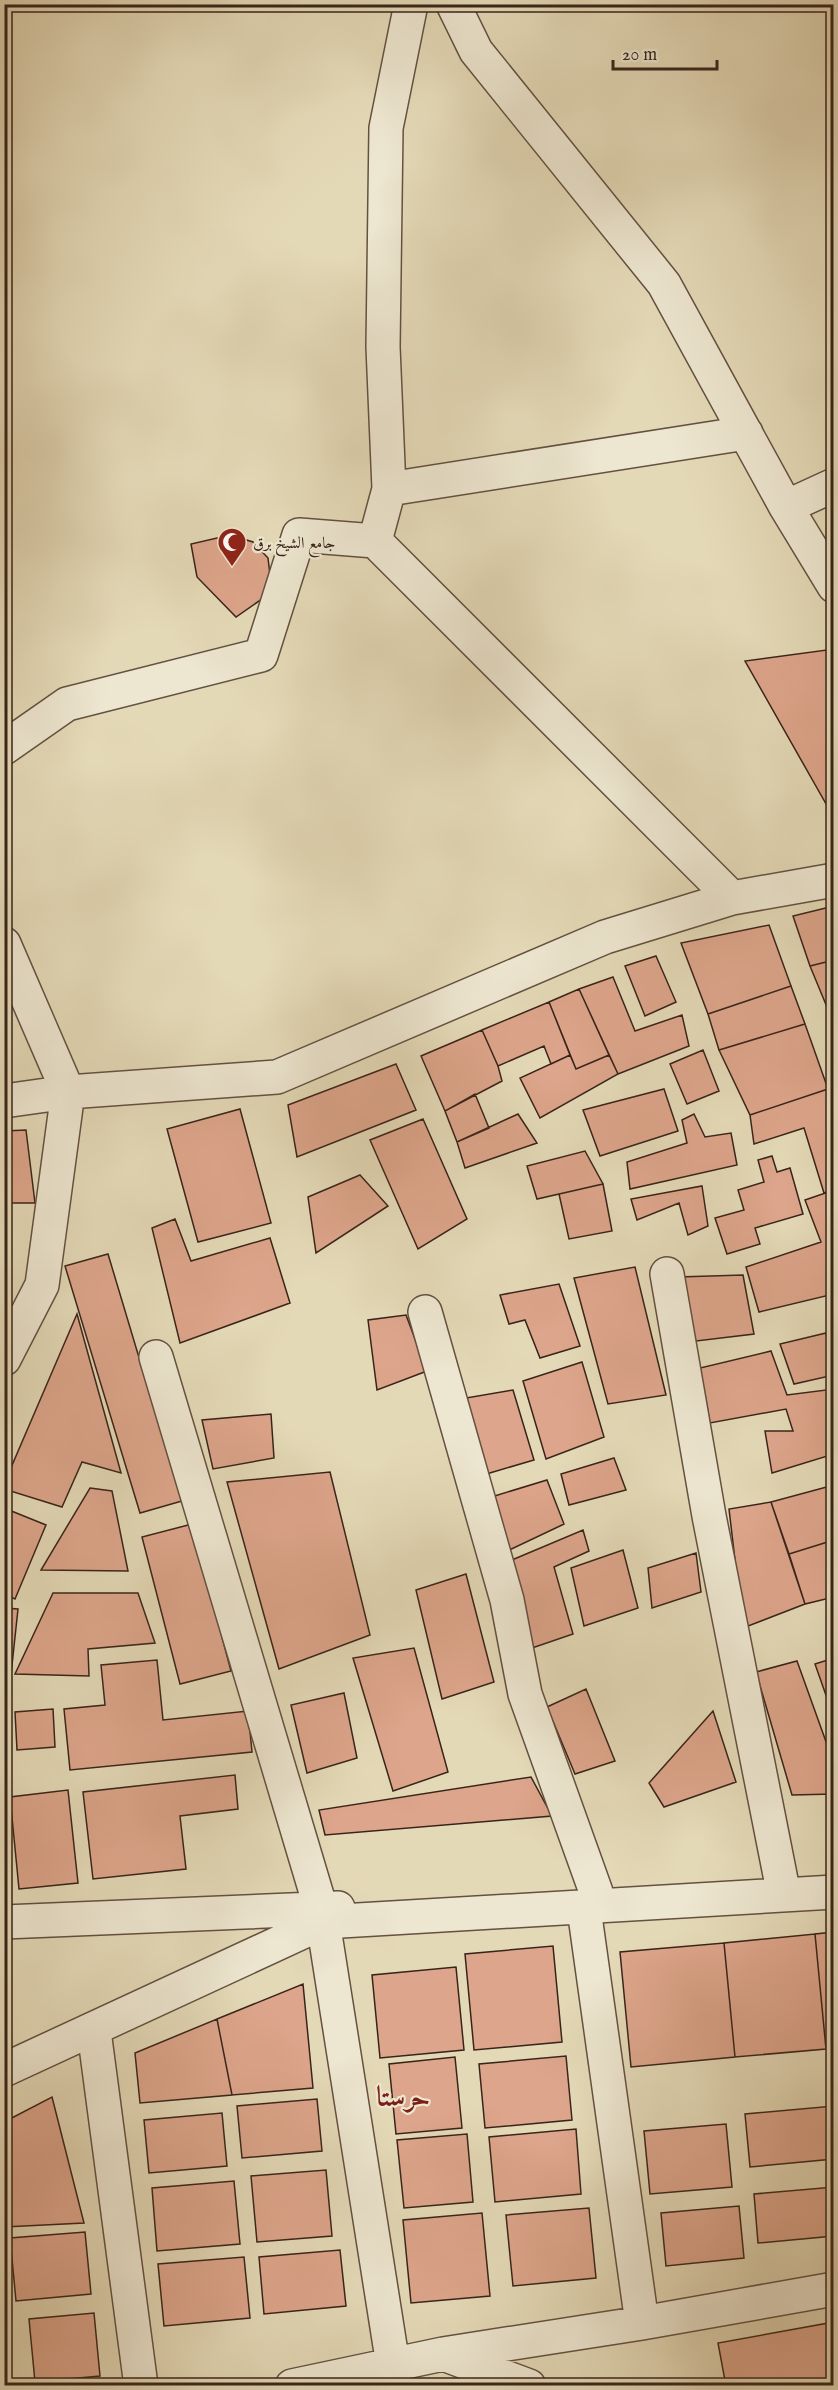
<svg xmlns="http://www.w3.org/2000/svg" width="838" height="2390" viewBox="0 0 838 2390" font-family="'IM FELL English',Amiri,serif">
	<rect width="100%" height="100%" fill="#e4d9b7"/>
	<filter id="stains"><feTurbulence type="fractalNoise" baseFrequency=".00333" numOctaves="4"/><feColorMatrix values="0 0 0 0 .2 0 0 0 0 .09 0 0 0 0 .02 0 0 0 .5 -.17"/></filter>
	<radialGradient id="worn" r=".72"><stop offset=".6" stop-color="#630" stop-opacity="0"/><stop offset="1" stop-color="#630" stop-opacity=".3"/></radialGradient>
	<path fill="#dda58b" stroke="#39241a" stroke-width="1.5" d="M230,535L253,542L268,558L272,592L236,617L197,577L191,544Z
		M834,649V818L745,661Z
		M834,906V960L810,966L793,916Z
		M769,925L791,986L708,1014L681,943Z
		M656,956L676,1002L645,1016L625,966Z
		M834,960V1011L829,1012L810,966Z
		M613,977L635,1031L682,1015L689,1046L618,1074L579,989Z
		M791,986L805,1024L719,1050L708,1014Z
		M579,989L609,1055L576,1069L549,1002Z
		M549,1002L570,1055L551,1064L544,1046L498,1066L482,1030Z
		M805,1024L828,1089L750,1115L719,1050Z
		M482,1030L498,1066L502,1081L445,1111L421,1056Z
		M703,1050L719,1091L687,1104L670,1064Z
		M570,1055L576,1069L609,1055L618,1074L540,1118L520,1078Z
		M396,1064L416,1110L297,1157L288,1105Z
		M664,1089L678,1131L600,1156L583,1110Z
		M828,1089L834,1104V1190L824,1193L804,1128L754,1144L750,1115Z
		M475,1094L489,1128L457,1142L445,1111Z
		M240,1109L271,1223L198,1242L167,1129Z
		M518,1114L537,1143L465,1168L457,1142Z
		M694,1114L705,1137L731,1133L737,1165L630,1189L627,1162L687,1143L682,1120Z
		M423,1119L467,1219L418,1249L370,1140Z
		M26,1130L35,1203H4V1131Z
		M585,1151L603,1184L537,1199L527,1166Z
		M772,1156L777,1172L790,1168L803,1214L755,1228L760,1244L727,1254L715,1218L744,1210L738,1190L764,1182L758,1160Z
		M360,1175L388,1206L316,1253L308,1197Z
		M603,1184L612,1231L569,1239L559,1194Z
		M702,1186L708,1226L688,1235L679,1203L637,1220L631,1199Z
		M834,1190V1294L759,1312L746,1267L821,1242L805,1200Z
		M175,1219L191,1261L270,1238L290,1303L180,1343L152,1228Z
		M108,1254L182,1501L140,1513L65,1266Z
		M635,1267L666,1395L608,1404L574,1278Z
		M743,1275L754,1334L688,1342L678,1277Z
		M559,1284L580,1346L540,1358L525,1320L509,1324L500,1295Z
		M77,1314L121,1473L82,1462L62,1507L4,1489V1484Z
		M406,1315L427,1371L377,1390L368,1320Z
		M826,1333L834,1375L794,1384L780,1344Z
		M771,1351L787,1395L834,1389V1454L772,1473L765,1431H793L786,1409L710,1423L700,1368Z
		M582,1362L604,1437L546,1459L523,1381Z
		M513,1390L534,1460L483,1475L460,1399Z
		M271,1414L274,1458L213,1469L202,1420Z
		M614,1458L626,1490L569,1505L561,1474Z
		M330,1472L370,1635L279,1669L227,1482Z
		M547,1480L564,1524L505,1552L488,1498Z
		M834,1485V1540L789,1554L771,1502Z
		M90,1488L112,1491L128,1571L41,1570Z
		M771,1502L805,1604L743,1628L729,1509Z
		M4,1508L46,1525L15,1599L4,1594Z
		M192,1524L231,1671L180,1684L142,1537Z
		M583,1530L589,1551L554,1567L573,1634L532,1648L507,1562Z
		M834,1540V1597L805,1604L789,1554Z
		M623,1550L638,1608L584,1626L571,1568Z
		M696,1553L701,1592L652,1608L648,1568Z
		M466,1574L494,1682L442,1699L416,1590Z
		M53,1593H138L155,1643L88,1649L89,1676L15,1674Z
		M4,1608L18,1609L7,1712H4Z
		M414,1648L448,1772L393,1791L353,1658Z
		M834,1658V1718L815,1664Z
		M157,1660L163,1720L248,1711L252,1752L70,1770L64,1709L105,1705L101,1665Z
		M797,1661L834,1764V1794L792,1795L756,1672Z
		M586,1689L615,1761L575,1774L547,1707Z
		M344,1693L357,1758L307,1773L291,1705Z
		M53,1709L55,1747L17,1750L15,1712Z
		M713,1711L736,1782L664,1807L649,1783Z
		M4,1726H9L11,1780H4Z
		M235,1775L238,1809L180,1816L186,1869L93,1879L83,1792Z
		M531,1777L552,1816L325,1835L319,1810Z
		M68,1790L78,1883L19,1889L10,1797Z
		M834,1932V2048L826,2049L815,1934Z
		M815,1934L826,2049L735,2057L724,1943Z
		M724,1943L735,2057L631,2067L620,1952Z
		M553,1946L562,2042L474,2050L465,1954Z
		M456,1967L464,2050L380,2058L372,1975Z
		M303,1984L313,2088L232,2095L217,2019Z
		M217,2019L232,2095L140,2103L135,2053Z
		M566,2056L572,2120L485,2128L479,2064Z
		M455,2057L462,2128L396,2134L389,2064Z
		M52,2097L84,2223L4,2227V2122Z
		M317,2099L322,2151L242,2158L237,2106Z
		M834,2106V2159L750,2167L745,2114Z
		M222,2113L227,2166L149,2173L144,2120Z
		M726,2124L732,2187L650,2194L644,2131Z
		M576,2129L581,2194L495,2202L489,2137Z
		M467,2134L473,2202L404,2208L397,2140Z
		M326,2170L332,2236L257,2242L251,2176Z
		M234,2181L240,2244L157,2251L152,2188Z
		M834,2187V2236L758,2243L754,2194Z
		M739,2206L744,2258L666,2266L661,2213Z
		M589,2208L596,2278L513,2286L506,2215Z
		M482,2213L490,2296L411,2303L403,2220Z
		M85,2232L91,2294L16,2301L10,2238Z
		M340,2250L346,2306L264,2314L259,2257Z
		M244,2257L250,2318L164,2326L158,2264Z
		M94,2313L100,2376L35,2382L29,2319Z
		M834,2322V2386H726L718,2343Z"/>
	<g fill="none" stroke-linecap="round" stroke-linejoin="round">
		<g stroke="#645141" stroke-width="36">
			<path id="minor" d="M411,4L386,128L383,347L389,489L375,541L732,898
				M453,4L476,51L664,284L786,507L834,586
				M389,489L746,433
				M786,507L834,485
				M4,748L67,704L261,655L299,535L375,541
				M4,944L68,1092L42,1285L4,1359
				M4,1101L68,1092L277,1077L605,937L732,898L834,880
				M667,1274L709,1516L781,1880
				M425,1312L507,1600L525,1694L596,1892
				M156,1357L321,1909L393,2365
				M584,1909L642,2323
				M4,1922L338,1908
				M94,2031L141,2386
				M4,2070L324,1922L834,1892
				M446,2355L529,2386
				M292,2386L443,2354L642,2323L834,2289"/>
		</g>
		<use href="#minor" stroke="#ede6d0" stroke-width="33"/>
	</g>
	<defs>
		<g id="mosque-pin" transform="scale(1.5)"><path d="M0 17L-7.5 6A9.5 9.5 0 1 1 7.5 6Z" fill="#8f2418" stroke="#ede6d0"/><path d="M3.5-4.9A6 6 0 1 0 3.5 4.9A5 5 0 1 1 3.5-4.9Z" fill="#fff"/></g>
	</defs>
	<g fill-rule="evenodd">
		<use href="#mosque-pin" x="232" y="542"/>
	</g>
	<g text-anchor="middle" stroke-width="4.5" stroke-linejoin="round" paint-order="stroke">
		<g font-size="16" fill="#39241a" stroke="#ede6d0" text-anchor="start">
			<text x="253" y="548">جامع الشيخ برق</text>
		</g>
		<g font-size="28" font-weight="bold" fill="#7a1f14" stroke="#ede6d0">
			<text x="403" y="2106">حرستا</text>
		</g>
	</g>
	<rect width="838" height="2390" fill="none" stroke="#e4d9b7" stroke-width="24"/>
	<rect x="6" y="6" width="826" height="2378" fill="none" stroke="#39241a" stroke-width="3"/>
	<rect x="12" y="12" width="814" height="2366" fill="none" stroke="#39241a" stroke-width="1.5"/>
	<path d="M613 60v9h104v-9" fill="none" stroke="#39241a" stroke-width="3"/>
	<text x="622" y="60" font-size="18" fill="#39241a" stroke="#ede6d0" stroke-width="4.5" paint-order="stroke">20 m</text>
	<rect width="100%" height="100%" filter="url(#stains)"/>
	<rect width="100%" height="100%" fill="url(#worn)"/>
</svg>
